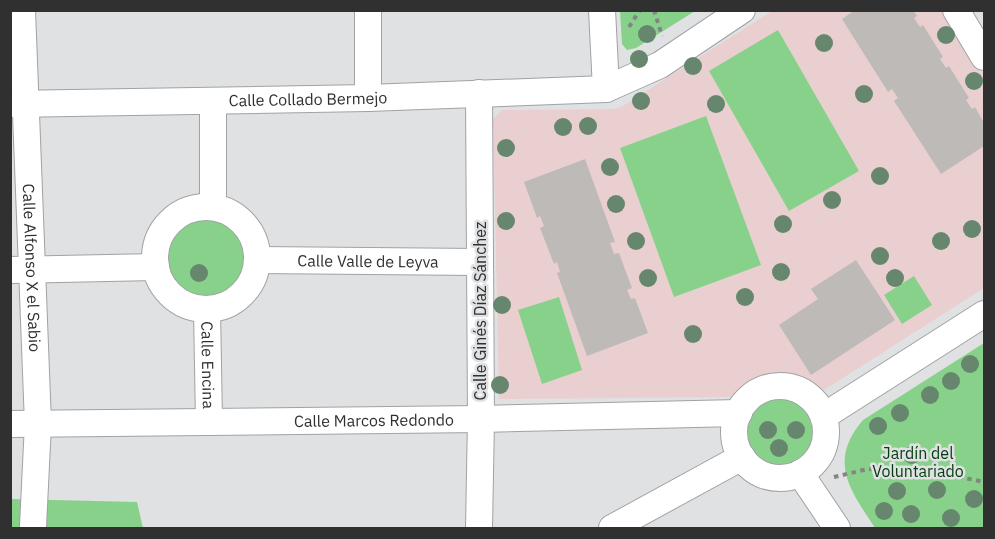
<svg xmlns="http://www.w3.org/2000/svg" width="995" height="539" viewBox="0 0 995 539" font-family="'IBM Plex Sans',sans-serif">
	<rect width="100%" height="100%" fill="#dfe1e3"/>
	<path fill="#eacfd0" d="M772,11H944L984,76V288L824,390L805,378L778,374L755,380L735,397L499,399L493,119L502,110L614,109L623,106Z"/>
	<path fill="#88d18b" d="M620,11V10L695,11L636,48L627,50L622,44Z
		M778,30L859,171L789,211L709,71Z
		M706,116L761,265L674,297L620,148Z
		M162 257a44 44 0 1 1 88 0a44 44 0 1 1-88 0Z
		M914,276L932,305L902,324L884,295Z
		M559,297L582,370L542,384L518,310Z
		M984,343V528H875C851,491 827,462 863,420Z
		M744 432a37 37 0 1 1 74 0a37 37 0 1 1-74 0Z
		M11,499L137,502L143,528H11Z"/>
	<path fill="#bdbab8" d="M855,10H913L917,16L914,18L920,27L923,25L943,57L940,59L946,68L949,66L969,98L966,100L972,109L975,107L984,123V146L941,174L894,101L898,98L892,89L888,92L842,19Z
		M585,159L615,242L610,243L614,254L619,253L632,288L627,290L631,299L635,298L648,333L587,356L557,273L560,272L557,262L554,264L540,228L544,226L540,216L537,218L524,182Z
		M856,260L895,320L811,375L779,325L818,299L811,289Z"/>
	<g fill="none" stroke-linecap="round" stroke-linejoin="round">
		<g stroke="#a0a2a4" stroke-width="28">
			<g id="street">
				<path id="s1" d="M22,10L38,424L33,526"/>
				<path d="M368,10V98"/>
				<path d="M602,10L606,89"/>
				<path d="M956,10L984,57"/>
				<path d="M213,102V207"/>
				<path id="s2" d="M10,104L368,98L606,89L660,65L742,10"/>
				<circle cx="206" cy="258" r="51"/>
				<path id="s3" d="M257,260L479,262"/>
				<path d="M10,270L156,267"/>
				<path id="s4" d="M207,309L209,422"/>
				<circle cx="780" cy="432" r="46"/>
				<path d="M824,416L984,314"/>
				<path id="s5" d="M10,424L481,419L739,413"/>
				<path d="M800,473L837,528"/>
				<path d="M479,528L481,419L479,93"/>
				<path d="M612,528L742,457"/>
			</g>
		</g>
		<path stroke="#838486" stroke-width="4" stroke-dasharray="4.5 4.5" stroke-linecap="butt" d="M654,10L662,36
			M629,27L640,10
			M834,477L868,469L932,471L984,482"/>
		<use href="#street" stroke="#fff" stroke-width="26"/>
	</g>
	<g fill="#66876d">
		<circle cx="647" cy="34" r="9"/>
		<circle cx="946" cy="35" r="9"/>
		<circle cx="824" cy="43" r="9"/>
		<circle cx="639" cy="59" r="9"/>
		<circle cx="693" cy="66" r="9"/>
		<circle cx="974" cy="81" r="9"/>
		<circle cx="864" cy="94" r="9"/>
		<circle cx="641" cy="101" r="9"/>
		<circle cx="716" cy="104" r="9"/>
		<circle cx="588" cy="126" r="9"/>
		<circle cx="563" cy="127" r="9"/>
		<circle cx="506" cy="148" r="9"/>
		<circle cx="610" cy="167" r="9"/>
		<circle cx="880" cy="176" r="9"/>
		<circle cx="832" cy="200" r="9"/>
		<circle cx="616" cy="204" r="9"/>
		<circle cx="506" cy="221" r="9"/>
		<circle cx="783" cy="224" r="9"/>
		<circle cx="972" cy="229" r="9"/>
		<circle cx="636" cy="241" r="9"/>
		<circle cx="941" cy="241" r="9"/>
		<circle cx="880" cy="256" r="9"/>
		<circle cx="781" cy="272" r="9"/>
		<circle cx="199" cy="273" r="9"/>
		<circle cx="648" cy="278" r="9"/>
		<circle cx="895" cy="278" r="9"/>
		<circle cx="745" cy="297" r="9"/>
		<circle cx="502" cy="305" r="9"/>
		<circle cx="693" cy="334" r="9"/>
		<circle cx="970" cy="364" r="9"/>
		<circle cx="951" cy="381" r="9"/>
		<circle cx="500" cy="385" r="9"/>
		<circle cx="930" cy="395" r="9"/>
		<circle cx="900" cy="413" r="9"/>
		<circle cx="878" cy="426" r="9"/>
		<circle cx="768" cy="430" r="9"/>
		<circle cx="796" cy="430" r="9"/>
		<circle cx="779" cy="448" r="9"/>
		<circle cx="912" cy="455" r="9"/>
		<circle cx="937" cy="490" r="9"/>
		<circle cx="897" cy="491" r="9"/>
		<circle cx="974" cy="499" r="9"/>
		<circle cx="884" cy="511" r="9"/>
		<circle cx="911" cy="514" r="9"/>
		<circle cx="951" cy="518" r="9"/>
	</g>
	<g text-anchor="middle" stroke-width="5" stroke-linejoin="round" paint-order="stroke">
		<g font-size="16" fill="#303031" stroke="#dfe1e3">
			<text dy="6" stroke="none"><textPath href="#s2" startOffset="298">Calle Collado Bermejo</textPath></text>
			<text dy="6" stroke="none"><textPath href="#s3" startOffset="111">Calle Valle de Leyva</textPath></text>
			<text dy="6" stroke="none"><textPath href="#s1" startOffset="258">Calle Alfonso X el Sabio</textPath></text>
			<text transform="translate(480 311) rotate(-90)" y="6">Calle Ginés Díaz Sánchez</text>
			<text dy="6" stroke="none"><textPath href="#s4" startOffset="56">Calle Encina</textPath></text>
			<text dy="6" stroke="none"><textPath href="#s5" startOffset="364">Calle Marcos Redondo</textPath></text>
		</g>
		<g font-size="16" fill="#033d0d" stroke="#dfe1e3">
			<text x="918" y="459">Jardín del<tspan x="918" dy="18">Voluntariado</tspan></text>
		</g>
	</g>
	<rect width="995" height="539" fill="none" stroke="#303031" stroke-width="24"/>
</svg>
